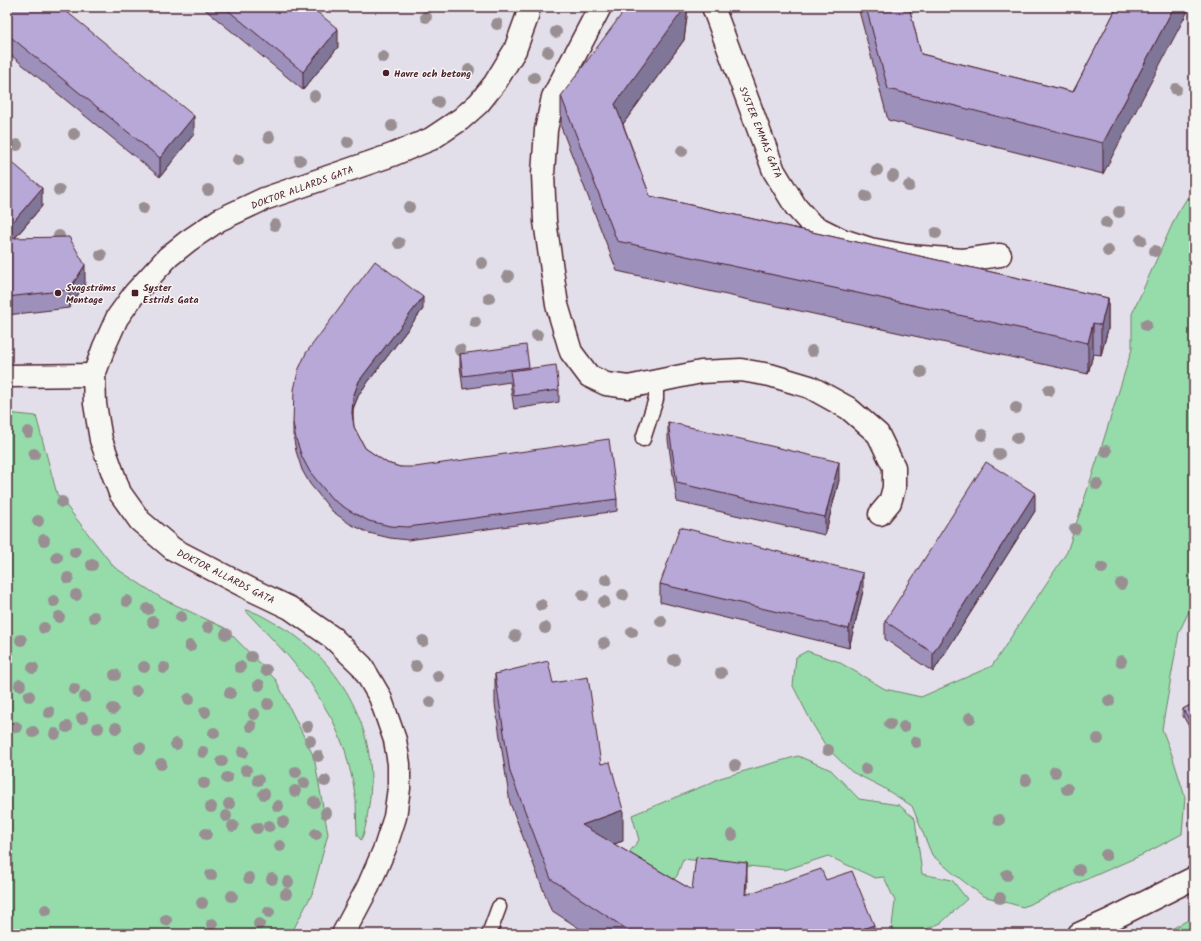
<svg xmlns="http://www.w3.org/2000/svg" width="1201" height="941" viewBox="0 0 1201 941" font-family="Kalam,sans-serif">
	<rect width="100%" height="100%" fill="#e3dfea"/>
	<filter id="ink" filterUnits="userSpaceOnUse"><feTurbulence type="fractalNoise" baseFrequency=".025" numOctaves="2"/><feDisplacementMap in="SourceGraphic" scale="8" xChannelSelector="R" yChannelSelector="G"/><feConvolveMatrix kernelMatrix="1 2 1 2 8 2 1 2 1" color-interpolation-filters="sRGB"/></filter>
	<g filter="url(#ink)">
		<path fill="#95dcaa" stroke="#707e6a" d="M1194,187V601L1179,632L1162,729L1172,755L1185,797L1182,834L1142,855L1023,907L983,896L954,874L932,855L912,806L882,787L852,772L827,748L812,723L793,686L796,657L807,651L837,661L885,689L921,697L992,666L1067,552L1102,445L1132,349V314L1176,216Z
			M7,413L36,416L57,494L114,567L163,599L225,628L276,680L314,757L328,834L312,894L291,934H7Z
			M245,610C257,611 270,621 280,626C343,662 380,734 369,805C367,817 366,830 361,840L357,835L356,801L353,782L345,750L333,721L311,684L288,656Z
			M798,756L831,770L859,799L899,805L915,819L922,874L952,880L967,899L941,923L914,934H891L895,901L884,877L875,878L828,856L785,870L683,859L677,876L669,884L627,855L639,840L632,815L708,784L720,778Z
			M1194,917V934H1162Z"/>
		<g fill="none" stroke-linecap="round" stroke-linejoin="round">
			<g stroke="#4a1f2b" stroke-width="17">
				<path id="service" d="M643,439L656,399V381
					M489,934L499,907"/>
			</g>
			<g stroke="#4a1f2b" stroke-width="25">
				<path id="minor" d="M600,7L553,97L546,130L543,174L545,221L557,305L571,352L589,376L606,384L628,387L701,372L741,370L770,375L810,387L848,408L878,434L894,467V488L890,502L880,514
					M713,7L774,171L796,207L812,225L842,240L870,249L908,256L963,260L1000,255
					M7,376L94,375"/>
			</g>
			<g stroke="#4a1f2b" stroke-width="25">
				<path id="tertiary" d="M343,934L368,887L385,848L395,817L399,788V764L395,740L380,697L362,666L333,638L290,608L250,589L173,549L140,521L120,493L101,440L95,404L94,375L104,347L117,318L135,293L168,257L188,241L219,220L264,199L392,155L431,139L461,119L479,103L495,83L515,50L527,17L529,7
					M1079,934L1108,921L1194,878"/>
			</g>
			<use href="#service" stroke="#f6f6f2" stroke-width="14"/>
			<use href="#minor" stroke="#f6f6f2" stroke-width="22"/>
			<use href="#tertiary" stroke="#f6f6f2" stroke-width="22"/>
		</g>
		<g fill="#998f93">
			<circle cx="426" cy="17" r="6"/>
			<circle cx="497" cy="24" r="6"/>
			<circle cx="556" cy="32" r="6"/>
			<circle cx="548" cy="52" r="6"/>
			<circle cx="383" cy="57" r="6"/>
			<circle cx="469" cy="70" r="6"/>
			<circle cx="534" cy="78" r="6"/>
			<circle cx="1176" cy="89" r="6"/>
			<circle cx="315" cy="96" r="6"/>
			<circle cx="438" cy="102" r="6"/>
			<circle cx="392" cy="126" r="6"/>
			<circle cx="74" cy="134" r="6"/>
			<circle cx="269" cy="137" r="6"/>
			<circle cx="348" cy="142" r="6"/>
			<circle cx="17" cy="145" r="6"/>
			<circle cx="682" cy="151" r="6"/>
			<circle cx="238" cy="160" r="6"/>
			<circle cx="300" cy="160" r="6"/>
			<circle cx="877" cy="170" r="6"/>
			<circle cx="893" cy="176" r="6"/>
			<circle cx="909" cy="186" r="6"/>
			<circle cx="59" cy="190" r="6"/>
			<circle cx="208" cy="190" r="6"/>
			<circle cx="866" cy="196" r="6"/>
			<circle cx="409" cy="207" r="6"/>
			<circle cx="143" cy="208" r="6"/>
			<circle cx="1119" cy="212" r="6"/>
			<circle cx="1106" cy="223" r="6"/>
			<circle cx="275" cy="225" r="6"/>
			<circle cx="936" cy="233" r="6"/>
			<circle cx="59" cy="236" r="6"/>
			<circle cx="1141" cy="240" r="6"/>
			<circle cx="399" cy="243" r="6"/>
			<circle cx="1108" cy="251" r="6"/>
			<circle cx="1155" cy="251" r="6"/>
			<circle cx="101" cy="255" r="6"/>
			<circle cx="482" cy="263" r="6"/>
			<circle cx="508" cy="276" r="6"/>
			<circle cx="489" cy="298" r="6"/>
			<circle cx="475" cy="322" r="6"/>
			<circle cx="1146" cy="325" r="6"/>
			<circle cx="537" cy="335" r="6"/>
			<circle cx="460" cy="350" r="6"/>
			<circle cx="812" cy="351" r="6"/>
			<circle cx="921" cy="372" r="6"/>
			<circle cx="1049" cy="390" r="6"/>
			<circle cx="1016" cy="408" r="6"/>
			<circle cx="28" cy="432" r="6"/>
			<circle cx="982" cy="435" r="6"/>
			<circle cx="1017" cy="438" r="6"/>
			<circle cx="1106" cy="451" r="6"/>
			<circle cx="34" cy="454" r="6"/>
			<circle cx="999" cy="454" r="6"/>
			<circle cx="1097" cy="484" r="6"/>
			<circle cx="62" cy="502" r="6"/>
			<circle cx="38" cy="521" r="6"/>
			<circle cx="1075" cy="529" r="6"/>
			<circle cx="44" cy="540" r="6"/>
			<circle cx="75" cy="552" r="6"/>
			<circle cx="57" cy="557" r="6"/>
			<circle cx="92" cy="565" r="6"/>
			<circle cx="1102" cy="568" r="6"/>
			<circle cx="68" cy="578" r="6"/>
			<circle cx="606" cy="580" r="6"/>
			<circle cx="1121" cy="584" r="6"/>
			<circle cx="76" cy="595" r="6"/>
			<circle cx="583" cy="595" r="6"/>
			<circle cx="623" cy="595" r="6"/>
			<circle cx="54" cy="601" r="6"/>
			<circle cx="127" cy="601" r="6"/>
			<circle cx="604" cy="602" r="6"/>
			<circle cx="541" cy="605" r="6"/>
			<circle cx="148" cy="609" r="6"/>
			<circle cx="59" cy="617" r="6"/>
			<circle cx="94" cy="617" r="6"/>
			<circle cx="181" cy="617" r="6"/>
			<circle cx="661" cy="621" r="6"/>
			<circle cx="153" cy="622" r="6"/>
			<circle cx="208" cy="627" r="6"/>
			<circle cx="44" cy="628" r="6"/>
			<circle cx="545" cy="628" r="6"/>
			<circle cx="632" cy="632" r="6"/>
			<circle cx="226" cy="634" r="6"/>
			<circle cx="515" cy="636" r="6"/>
			<circle cx="21" cy="640" r="6"/>
			<circle cx="423" cy="641" r="6"/>
			<circle cx="604" cy="643" r="6"/>
			<circle cx="190" cy="646" r="6"/>
			<circle cx="251" cy="657" r="6"/>
			<circle cx="674" cy="660" r="6"/>
			<circle cx="1121" cy="661" r="6"/>
			<circle cx="416" cy="666" r="6"/>
			<circle cx="144" cy="667" r="6"/>
			<circle cx="240" cy="667" r="6"/>
			<circle cx="33" cy="668" r="6"/>
			<circle cx="164" cy="668" r="6"/>
			<circle cx="266" cy="670" r="6"/>
			<circle cx="721" cy="673" r="6"/>
			<circle cx="115" cy="675" r="6"/>
			<circle cx="438" cy="676" r="6"/>
			<circle cx="20" cy="685" r="6"/>
			<circle cx="259" cy="685" r="6"/>
			<circle cx="74" cy="689" r="6"/>
			<circle cx="136" cy="691" r="6"/>
			<circle cx="230" cy="693" r="6"/>
			<circle cx="29" cy="696" r="6"/>
			<circle cx="85" cy="697" r="6"/>
			<circle cx="189" cy="699" r="6"/>
			<circle cx="1109" cy="701" r="6"/>
			<circle cx="430" cy="702" r="6"/>
			<circle cx="268" cy="704" r="6"/>
			<circle cx="113" cy="709" r="6"/>
			<circle cx="49" cy="712" r="6"/>
			<circle cx="205" cy="712" r="6"/>
			<circle cx="254" cy="714" r="6"/>
			<circle cx="82" cy="718" r="6"/>
			<circle cx="970" cy="718" r="6"/>
			<circle cx="890" cy="724" r="6"/>
			<circle cx="251" cy="726" r="6"/>
			<circle cx="307" cy="726" r="6"/>
			<circle cx="16" cy="727" r="6"/>
			<circle cx="67" cy="727" r="6"/>
			<circle cx="904" cy="727" r="6"/>
			<circle cx="98" cy="728" r="6"/>
			<circle cx="116" cy="728" r="6"/>
			<circle cx="33" cy="732" r="6"/>
			<circle cx="214" cy="733" r="6"/>
			<circle cx="55" cy="734" r="6"/>
			<circle cx="1098" cy="739" r="6"/>
			<circle cx="310" cy="741" r="6"/>
			<circle cx="916" cy="742" r="6"/>
			<circle cx="176" cy="744" r="6"/>
			<circle cx="140" cy="748" r="6"/>
			<circle cx="828" cy="750" r="6"/>
			<circle cx="203" cy="752" r="6"/>
			<circle cx="243" cy="752" r="6"/>
			<circle cx="318" cy="756" r="6"/>
			<circle cx="222" cy="761" r="6"/>
			<circle cx="161" cy="764" r="6"/>
			<circle cx="735" cy="765" r="6"/>
			<circle cx="866" cy="769" r="6"/>
			<circle cx="246" cy="770" r="6"/>
			<circle cx="296" cy="772" r="6"/>
			<circle cx="1055" cy="772" r="6"/>
			<circle cx="227" cy="778" r="6"/>
			<circle cx="258" cy="780" r="6"/>
			<circle cx="1026" cy="780" r="6"/>
			<circle cx="325" cy="781" r="6"/>
			<circle cx="204" cy="783" r="6"/>
			<circle cx="304" cy="783" r="6"/>
			<circle cx="1067" cy="789" r="6"/>
			<circle cx="295" cy="791" r="6"/>
			<circle cx="264" cy="794" r="6"/>
			<circle cx="314" cy="802" r="6"/>
			<circle cx="229" cy="804" r="6"/>
			<circle cx="278" cy="806" r="6"/>
			<circle cx="211" cy="807" r="6"/>
			<circle cx="326" cy="813" r="6"/>
			<circle cx="226" cy="816" r="6"/>
			<circle cx="999" cy="820" r="6"/>
			<circle cx="283" cy="822" r="6"/>
			<circle cx="233" cy="826" r="6"/>
			<circle cx="269" cy="826" r="6"/>
			<circle cx="257" cy="828" r="6"/>
			<circle cx="206" cy="834" r="6"/>
			<circle cx="316" cy="834" r="6"/>
			<circle cx="732" cy="835" r="6"/>
			<circle cx="280" cy="846" r="6"/>
			<circle cx="1106" cy="855" r="6"/>
			<circle cx="1079" cy="870" r="6"/>
			<circle cx="211" cy="875" r="6"/>
			<circle cx="1007" cy="875" r="6"/>
			<circle cx="249" cy="878" r="6"/>
			<circle cx="272" cy="879" r="6"/>
			<circle cx="288" cy="882" r="6"/>
			<circle cx="286" cy="894" r="6"/>
			<circle cx="232" cy="896" r="6"/>
			<circle cx="1000" cy="898" r="6"/>
			<circle cx="202" cy="903" r="6"/>
			<circle cx="46" cy="910" r="6"/>
			<circle cx="269" cy="912" r="6"/>
			<circle cx="166" cy="920" r="6"/>
			<circle cx="212" cy="924" r="6"/>
			<circle cx="259" cy="924" r="6"/>
		</g>
		<path fill="#9d90ba" stroke="#4a1f2b" d="M7,7L194,134L160,177L7,52Z
			M202,7H311L338,47L303,90Z
			M450,7H456L454,10Z
			M687,7V16L684,40L623,124L650,196L1108,298V329L1101,355L1093,354L1088,374L617,271L561,127V96Z
			M858,7H909L921,54L1073,92L1117,7L1103,174L888,120Z
			M7,158L42,206L15,238L85,284L69,308L7,315Z
			M423,309L359,394L353,409V415L354,427L365,448L387,463L400,467L617,499V511L408,540L390,538L369,533L350,524L332,511L310,484L302,470L296,451L293,435V423Z
			M460,354L529,367V369L559,390V402L514,409L510,382L463,389L460,366Z
			M668,422L839,480L825,535L677,502L668,440Z
			M1035,511L933,672L885,639V621Z
			M660,584L863,591L849,648L660,602Z
			M495,674L553,683L601,764L623,841L614,844L692,890L747,895L826,880L874,934H588L551,910L510,803L495,704Z
			M1194,703V735L1183,716V709Z"/>
		<path fill="#807697" stroke="#4a1f2b" d="M684,7H687V16L684,40L615,135V104Z
			M1174,7H1190L1103,174V143Z
			M338,29V47L303,90V72Z
			M194,116V134L160,177V158Z
			M42,188V206L7,247V229Z
			M85,265V284L69,308V290Z
			M423,297V309L359,394L353,409L352,425L353,397L359,381Z
			M1108,298V329L1101,355V325Z
			M1093,323V354L1088,374V343Z
			M839,462V480L825,535V517Z
			M1035,493V511L933,672V653Z
			M863,573V591L849,648V629Z
			M623,810V841L582,855V825Z
			M747,863V894L745,926V895Z
			M874,925V934H847Z"/>
		<path fill="#b7a8d8" stroke="#4a1f2b" d="M7,7H61L194,116L160,158L7,34Z
			M224,7H311L338,29L303,72Z
			M627,7H684V9L615,104L650,196L1108,298L1101,325L1093,323L1088,343L617,241L561,96Z
			M866,7H909L921,54L1073,92L1117,7H1174L1103,143L888,89Z
			M7,158L42,188L7,229Z
			M69,237L85,265L69,290L7,297V238Z
			M375,261L423,297L359,381L353,397L352,413L354,427L365,448L387,463L400,467H415L609,439L617,499L408,527L390,526L369,521L350,511L332,499L310,472L302,457L296,439L293,423L294,390L298,371L306,353Z
			M526,345L529,367L463,376L460,354Z
			M556,365L559,390L514,396L510,371Z
			M668,422L839,462L825,517L677,483Z
			M986,462L1035,493L933,653L885,621Z
			M680,527L863,573L849,629L660,584Z
			M548,661L553,683L588,677L601,764L610,762L623,810L582,825L692,890L696,857L747,863L745,895L821,869L826,880L852,871L874,925L847,934H634L551,879L510,772L495,674Z
			M1194,703V728L1183,709Z"/>
	</g>
	<g fill="#4a1f2b" stroke="#f6f6f2" stroke-width="1.5">
		<circle cx="386" cy="73" r="4"/>
		<circle cx="58" cy="293" r="4"/>
		<rect x="131" y="289" width="8" height="8" rx="2"/>
	</g>
	<g text-anchor="middle" stroke-width="3" stroke-linejoin="round" paint-order="stroke">
		<g font-size="10" font-weight="bold" fill="#4a1f2b" stroke="#f6f6f2" text-anchor="start">
			<text x="394" y="77">Havre och betong</text>
			<text x="66" y="291">Svagströms<tspan x="66" dy="12">Montage</tspan></text>
			<text x="143" y="291">Syster<tspan x="143" dy="12">Estrids Gata</tspan></text>
		</g>
		<g font-size="10" fill="#4a1f2b" stroke="#f6f6f2">
			<text transform="translate(761 132) rotate(68)" y="4">SYSTER EMMAS GATA</text>
			<text transform="translate(302 187) rotate(-20)" y="4">DOKTOR ALLARDS GATA</text>
			<text transform="translate(226 576) rotate(27)" y="4">DOKTOR ALLARDS GATA</text>
		</g>
	</g>
	<rect width="1201" height="941" fill="none" stroke="#f6f6f2" stroke-width="24"/>
	<rect x="12" y="12" width="1177" height="917" fill="none" stroke="#4a1f2b" stroke-width="1.5" filter="url(#ink)"/>
</svg>
